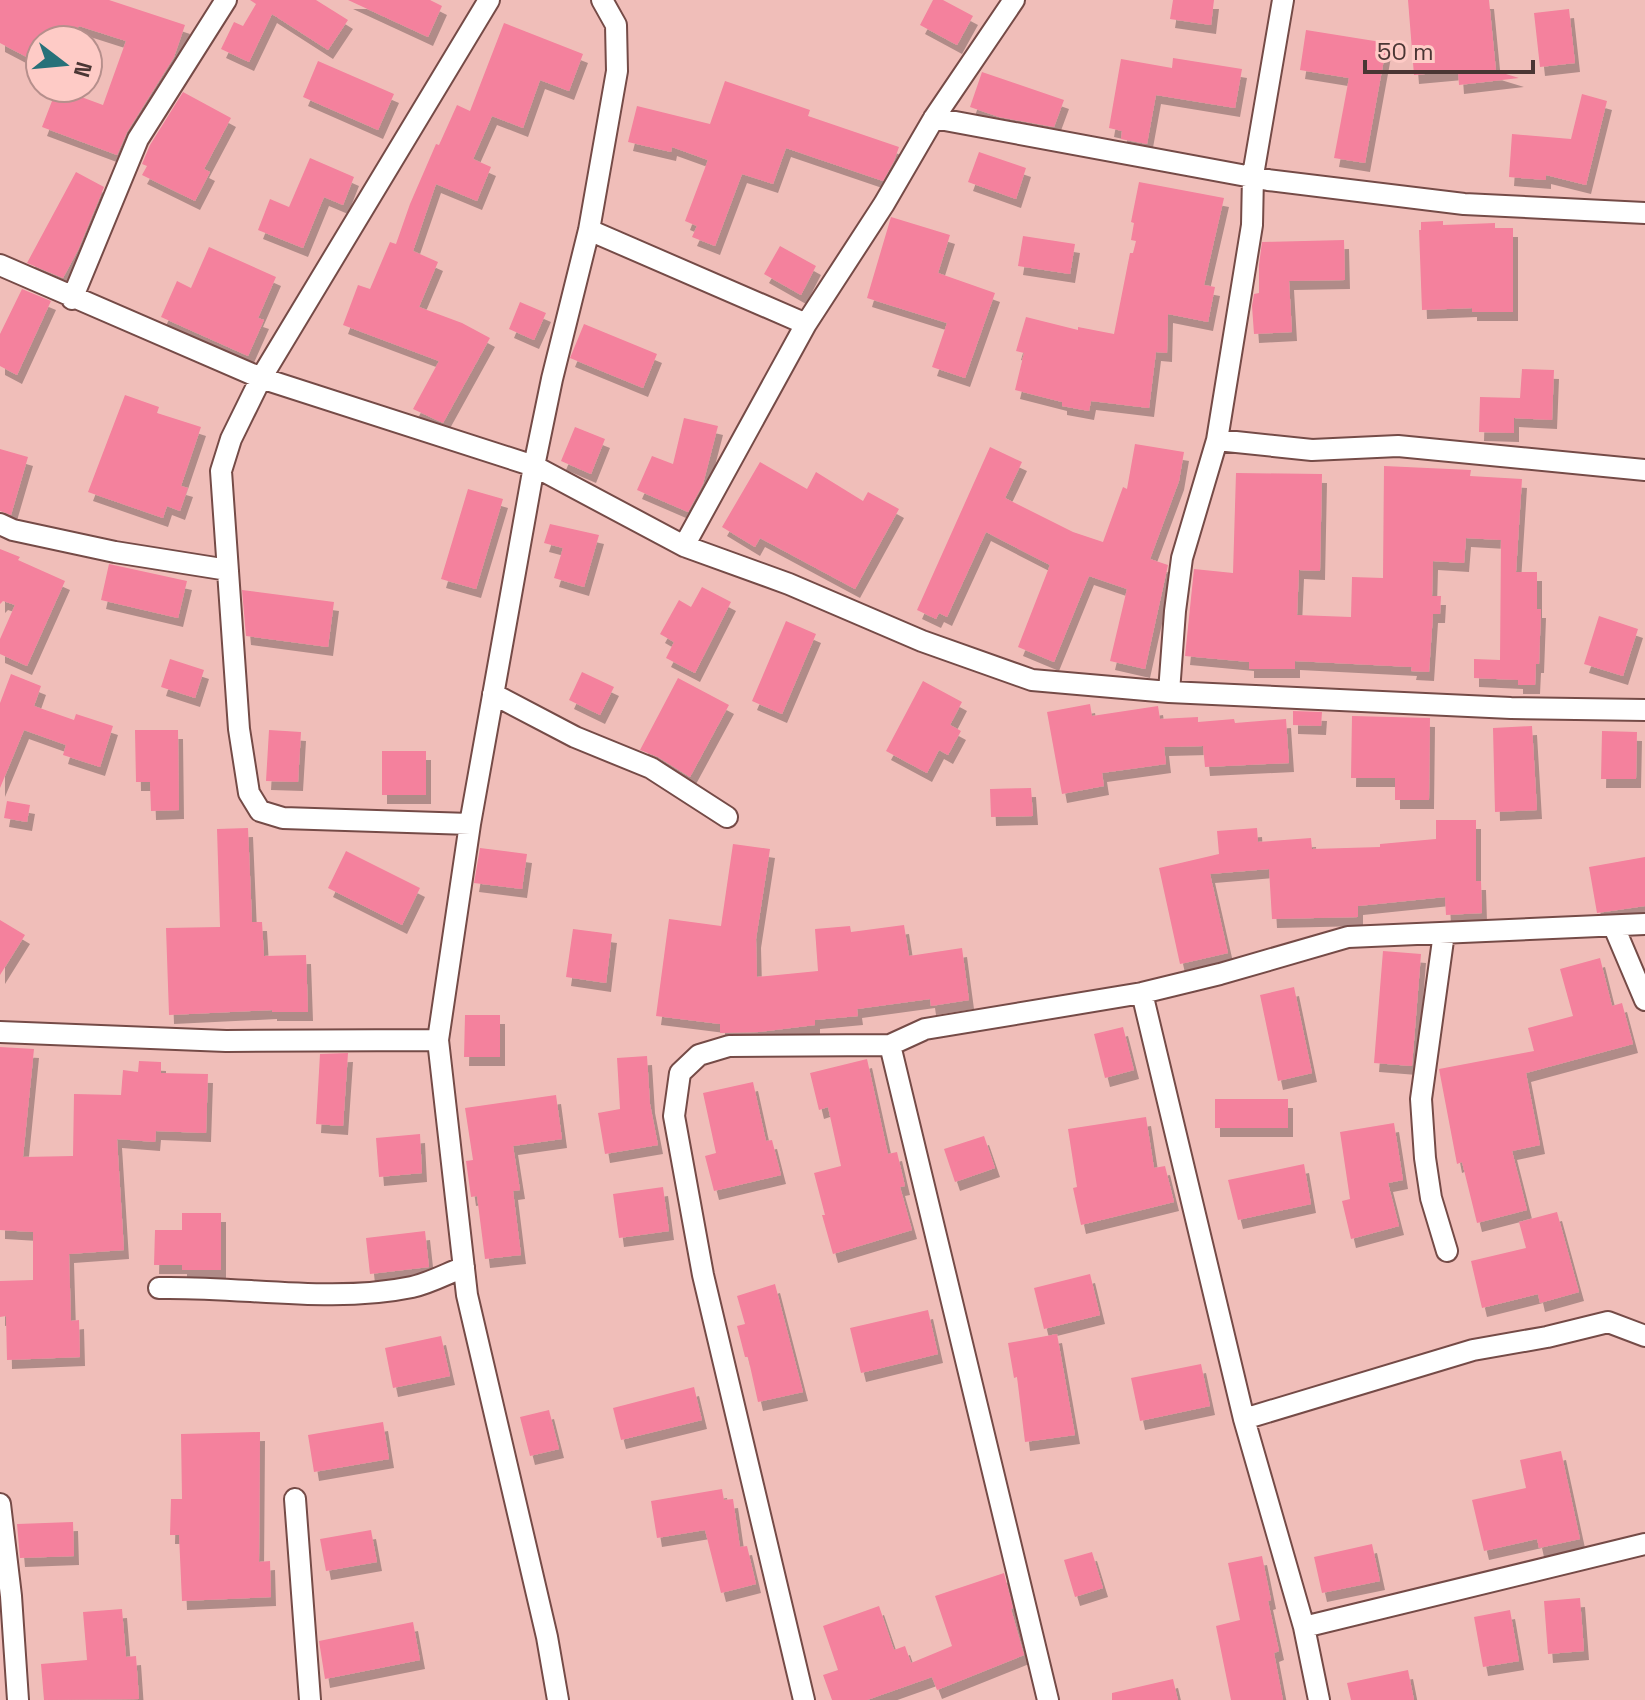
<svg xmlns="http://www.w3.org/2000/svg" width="1645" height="1700" viewBox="0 0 1645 1700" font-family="'Space Grotesk',sans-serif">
	<defs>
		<filter id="shadow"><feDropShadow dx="5" dy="9" stdDeviation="0" flood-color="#0004"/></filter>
	</defs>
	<rect width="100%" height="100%" fill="#f0beb9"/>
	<path fill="#f4819d" filter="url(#shadow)" d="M0,0H109L185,25L174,57L127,132L117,155L42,127L57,88L103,105L126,41L79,26L75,31L70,26L62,40H40V64L0,43Z
		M250,0H316L348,20L328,50L272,14L249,62L221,49L234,22L243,26L256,4Z
		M348,0H430L442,6L428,37Z
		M933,0H943L973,16L957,45L920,25Z
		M1173,0H1214L1211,25L1170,19Z
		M1408,0H1489L1496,71L1519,78L1459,85L1458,71L1414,75Z
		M1569,9L1575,63L1540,67L1534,13Z
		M504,23L583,54L569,91L540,80L523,128L492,116L473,159L491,167L477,201L436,184L413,251L438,262L419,307L462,323L490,338L443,423L413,409L439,361L343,325L358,285L370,289L390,242L396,244L410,204L436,144L439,145L457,105L470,111Z
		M1306,30L1387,43L1365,163L1334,158L1349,78L1300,70Z
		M1173,58L1242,69L1235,108L1156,95L1147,144L1121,139L1122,131L1109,128L1121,59L1172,68Z
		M318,61L394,94L378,130L303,97Z
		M982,72L1064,100L1054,127L999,117L970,107Z
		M725,81L810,110L808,116L899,147L894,161L883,181L786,148L773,184L742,174L715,246L692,237L697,226L685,221L708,160L672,147L671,152L628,142L637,106L710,124Z
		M183,92L231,118L204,169L210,172L195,201L142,175L147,166L142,164L150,145Z
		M1582,94L1607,101L1586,185L1546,175V180L1509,177L1512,134L1571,139Z
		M979,152L1026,168L1016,199L968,182Z
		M310,158L354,177L343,205L324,197L303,248L258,230L270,199L289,207Z
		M76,172L104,187L78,250L63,278L27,263Z
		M1139,182L1224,198L1204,285L1215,287L1208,322L1168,314L1167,353L1156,352L1149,408L1091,401L1089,411L1062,406V402L1015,390L1024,353L1016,351L1026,317L1078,330V327L1114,334L1130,253H1133L1136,241L1131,240L1134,223L1131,222Z
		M891,217L950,235L938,273L995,293L965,378L932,367L947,323L867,298Z
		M1443,221V225L1495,223V228H1513V312H1472V308L1422,310L1419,230H1421V222Z
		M1023,236L1075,244L1070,274L1018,266Z
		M1344,240L1345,280L1289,281L1292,332L1254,334L1252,306L1254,294L1259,293V265L1262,242Z
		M780,246L816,266L801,295L764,274Z
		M209,247L276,277L258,318L264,320L248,356L161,317L177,281L191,288Z
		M22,289L51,301L17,375L0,366V334Z
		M520,302L546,313L534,340L509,329Z
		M584,324L657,354L643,388L570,358Z
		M1522,369L1554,370L1552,420L1514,418V433L1479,432L1480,397L1520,398Z
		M125,395L159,407L157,413L201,427L181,486L188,488L180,511L167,506L163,518L88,492Z
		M684,418L718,426L703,484L688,512L637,490L652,456L673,464Z
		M575,427L605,439L591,474L561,461Z
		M1135,444L1184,452L1179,481L1150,559L1168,565L1145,669L1110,661L1127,589L1089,576L1054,662L1018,647L1050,565L986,532L947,617L939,613L936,619L917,610L990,447L1022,462L1005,498L1073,532L1103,542L1123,487L1127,489Z
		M0,449L28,457L11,515L0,511Z
		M760,462L807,489L816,472L863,501L868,492L899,509L855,589L760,538L755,547L722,527Z
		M1384,466L1471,470L1470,476L1522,479L1516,572H1537V609H1541L1539,664H1536L1535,685H1518V680L1474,678V659L1500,660L1501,540L1466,538L1464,563L1433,561L1432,596H1441L1440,614H1433L1429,672L1411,671L1412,667L1295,661V669H1249V662L1185,656L1194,569L1233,573L1236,473L1322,474L1320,571L1299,570L1297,615L1351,617L1352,577L1383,578Z
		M468,489L503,499L476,589L441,579Z
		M550,524L599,535L584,587L554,578L563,548L544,543Z
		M0,549L20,557L18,560L65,581L27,666L0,654V639L15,605L3,601L0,604Z
		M109,564L187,581L178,618L101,600Z
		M702,587L731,602L695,673L666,658L674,642L660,634L679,600L691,607Z
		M242,590L334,602L328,647L246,636Z
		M1599,616L1638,629L1623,676L1584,664Z
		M786,621L816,634L782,714L752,701Z
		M170,659L204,670L195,698L161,687Z
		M582,672L614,687L600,715L569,700Z
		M11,674L41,686L34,706L74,720L76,714L113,726L100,767L63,755L66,745L24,730L0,788V703Z
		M678,678L729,705L690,777L658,757L640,750Z
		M923,681L962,702L950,725L961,731L948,755L939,750L927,773L886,751Z
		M1090,704L1092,716L1158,706L1160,719L1198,717V722L1234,719L1235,723L1286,719L1289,763L1205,767L1203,746L1164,747L1166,764L1102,773L1104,786L1062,794L1047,712Z
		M1293,711L1322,712L1321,726L1293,725Z
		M1352,716L1430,718L1429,800H1395V778H1351Z
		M1532,726L1537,810L1495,812L1493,728Z
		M135,730H178L179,810L151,811L150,782H136Z
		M269,730L301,732L298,782L266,781Z
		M1602,731L1637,732L1636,779H1601Z
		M382,751H426V795H382Z
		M1031,788L1033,816L991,817L990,789Z
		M7,801L30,805L27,822L4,818Z
		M1436,820H1476V881H1481L1482,913L1446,915L1445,897L1358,906V917L1272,919L1269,869L1210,874L1228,953L1180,964L1159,868L1219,854L1217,831L1257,828L1258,842L1311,838L1312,849L1380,847V844L1436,839Z
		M248,828L252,922H262L264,956L306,955L308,1012H272V1010L169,1015L166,928L220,927L217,829Z
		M733,844L770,849L756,939L757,977L818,971L815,929L850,926L851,932L904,925L909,956L962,948L969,1000L931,1006L930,999L857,1009L858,1016L815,1020V1025L759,1032L720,1033V1024L656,1016L669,919L721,926Z
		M480,848L527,854L522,889L474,883Z
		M346,851L420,888L402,925L328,888Z
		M1645,857V906L1597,913L1589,867Z
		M0,920L25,935L0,975Z
		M573,929L612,934L606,983L566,977Z
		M1383,951L1421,954L1412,1066L1374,1063Z
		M1600,958L1612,1006L1622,1003L1633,1044L1526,1073L1540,1145L1512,1151L1527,1210L1477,1223L1462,1162L1457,1164L1439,1069L1534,1051L1528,1028L1573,1016L1560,969Z
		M1294,987L1312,1073L1278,1081L1260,995Z
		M465,1015H500V1057H464Z
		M1123,1027L1134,1070L1105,1078L1094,1034Z
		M0,1047L34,1049L23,1157L73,1156L74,1094L121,1095L123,1070L138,1072L139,1061L161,1062V1073L208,1074L206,1133L156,1131L155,1142L117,1139L124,1250L69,1254L71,1321L79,1320L80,1357L7,1360L6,1316L0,1317V1281L33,1280V1232L0,1230Z
		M348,1053L343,1126L316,1124L320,1054Z
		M647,1056L650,1104L658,1145L605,1154L598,1113L620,1109L617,1058Z
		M867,1059L888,1154L897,1152L905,1186L900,1187L912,1230L833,1254L822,1215H825L814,1173L841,1166L828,1107L819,1110L810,1073Z
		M753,1082L766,1141L772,1140L781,1175L714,1191L705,1156L716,1153L703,1093Z
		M556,1095L562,1139L513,1146L520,1190L513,1191L521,1255L485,1259L477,1196L471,1197L466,1161L473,1160L465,1108Z
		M1215,1099H1288V1128H1215Z
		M1146,1117L1154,1168L1165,1166L1174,1202L1081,1225L1073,1188L1077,1187L1068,1129Z
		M1394,1123L1403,1180L1388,1183L1399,1226L1351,1239L1342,1201L1350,1199L1340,1132Z
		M420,1134L422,1173L379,1177L376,1138Z
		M984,1136L995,1168L955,1182L944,1149Z
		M1304,1164L1311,1204L1238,1220L1228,1180Z
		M663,1187L669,1231L619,1238L613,1194Z
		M1557,1212L1579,1292L1540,1303L1538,1294L1482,1308L1471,1261L1526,1248L1519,1222Z
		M182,1213H221V1270H182V1265H154L155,1230H182Z
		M425,1231L429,1267L370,1274L366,1238Z
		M1090,1274L1100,1315L1044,1329L1034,1288Z
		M775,1284L803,1392L758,1402L748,1357H745L737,1326L745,1324L737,1296Z
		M928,1310L938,1354L861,1373L850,1328Z
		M1057,1334L1075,1435L1025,1442L1017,1377L1014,1378L1008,1343Z
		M441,1336L450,1376L393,1388L385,1348Z
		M1201,1364L1210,1406L1140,1421L1131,1378Z
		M694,1387L702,1420L621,1440L613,1408Z
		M549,1410L559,1449L530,1456L520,1417Z
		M383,1422L389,1459L314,1472L308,1435Z
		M260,1432L259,1562L270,1561L271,1597L182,1601L179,1535H170L171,1499H182L181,1434Z
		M1561,1451L1580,1539L1539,1548L1537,1539L1484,1551L1472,1500L1526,1488L1520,1460Z
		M722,1489L724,1500L733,1499L740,1547L747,1546L756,1584L721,1593L705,1530L657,1538L651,1501Z
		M73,1522L74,1556L20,1558L17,1524Z
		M371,1530L377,1562L326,1571L320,1539Z
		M1372,1544L1380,1581L1322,1593L1314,1557Z
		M1092,1552L1103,1588L1075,1597L1064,1560Z
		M1262,1556L1271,1600L1268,1601L1279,1651L1274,1653L1283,1700H1231L1216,1626L1240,1620L1228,1563Z
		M1004,1573L1013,1608L1011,1609L1024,1655L937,1690L932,1677L867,1700H832L823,1675L838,1670L823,1626L879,1606L894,1650L905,1646L911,1663L952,1646L935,1596Z
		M1580,1598L1584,1651L1548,1654L1544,1601Z
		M122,1609L126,1657L136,1656L139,1699L44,1700L41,1664L87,1660L83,1612Z
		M1510,1610L1519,1661L1483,1667L1474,1617Z
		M413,1622L420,1660L325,1679L319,1641Z
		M1408,1670L1414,1700H1351L1347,1683Z
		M1173,1679L1178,1700H1112V1693Z"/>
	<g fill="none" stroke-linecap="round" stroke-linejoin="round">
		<g stroke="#754b47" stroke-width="24">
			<path id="street" d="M934,118L1268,180L1464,204L1645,213
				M589,230L806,324
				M0,265L261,378L534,466L684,546L789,584L922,641L1032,680L1169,692L1511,708L1645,710
				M72,299L138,139L226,0
				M1217,440L1312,450L1398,446L1645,470
				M0,524L13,530L115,552L228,570
				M684,546L806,324L884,204L934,118L1014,0
				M1169,692L1175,611L1182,558L1217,440L1252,225L1253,175L1283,0
				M493,694L575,737L651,768L727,817
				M470,824L283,818L260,811L249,793L239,729L221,471L231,439L261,378L489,0
				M1614,927L1645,1000
				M1444,933L1421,1099L1425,1158L1431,1198L1447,1251
				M1142,993L1244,1419L1304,1627L1319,1700
				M0,1032L226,1041L438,1040
				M890,1045L1048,1700
				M159,1288C242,1286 330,1304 412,1287C430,1283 448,1273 464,1267
				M1244,1419L1473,1350L1547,1337L1608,1322L1645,1336
				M295,1499L310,1700
				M0,1504L11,1596L18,1700
				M1304,1627L1645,1544
				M558,1700L547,1637L467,1295L438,1040L470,824L534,466L552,379L589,230L617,71L616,25L602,0
				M804,1700L703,1275L674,1116L680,1073L699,1055L729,1046L890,1045L925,1029L1142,993L1220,974L1348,937L1645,924"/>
		</g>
		<use href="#street" stroke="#fff" stroke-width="20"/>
	</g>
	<g transform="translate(64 64) rotate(106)"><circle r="38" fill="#fecbc6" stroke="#b68f8c" stroke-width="2"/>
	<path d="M0-6L14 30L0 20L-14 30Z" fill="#277179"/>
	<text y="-12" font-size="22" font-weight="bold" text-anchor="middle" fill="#4a3634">N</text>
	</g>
	<path d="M1365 60v12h168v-12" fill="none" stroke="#4a3634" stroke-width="4"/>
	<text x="1377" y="60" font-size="24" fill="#4a3634" stroke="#fecbc6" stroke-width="6" paint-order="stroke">50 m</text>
</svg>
